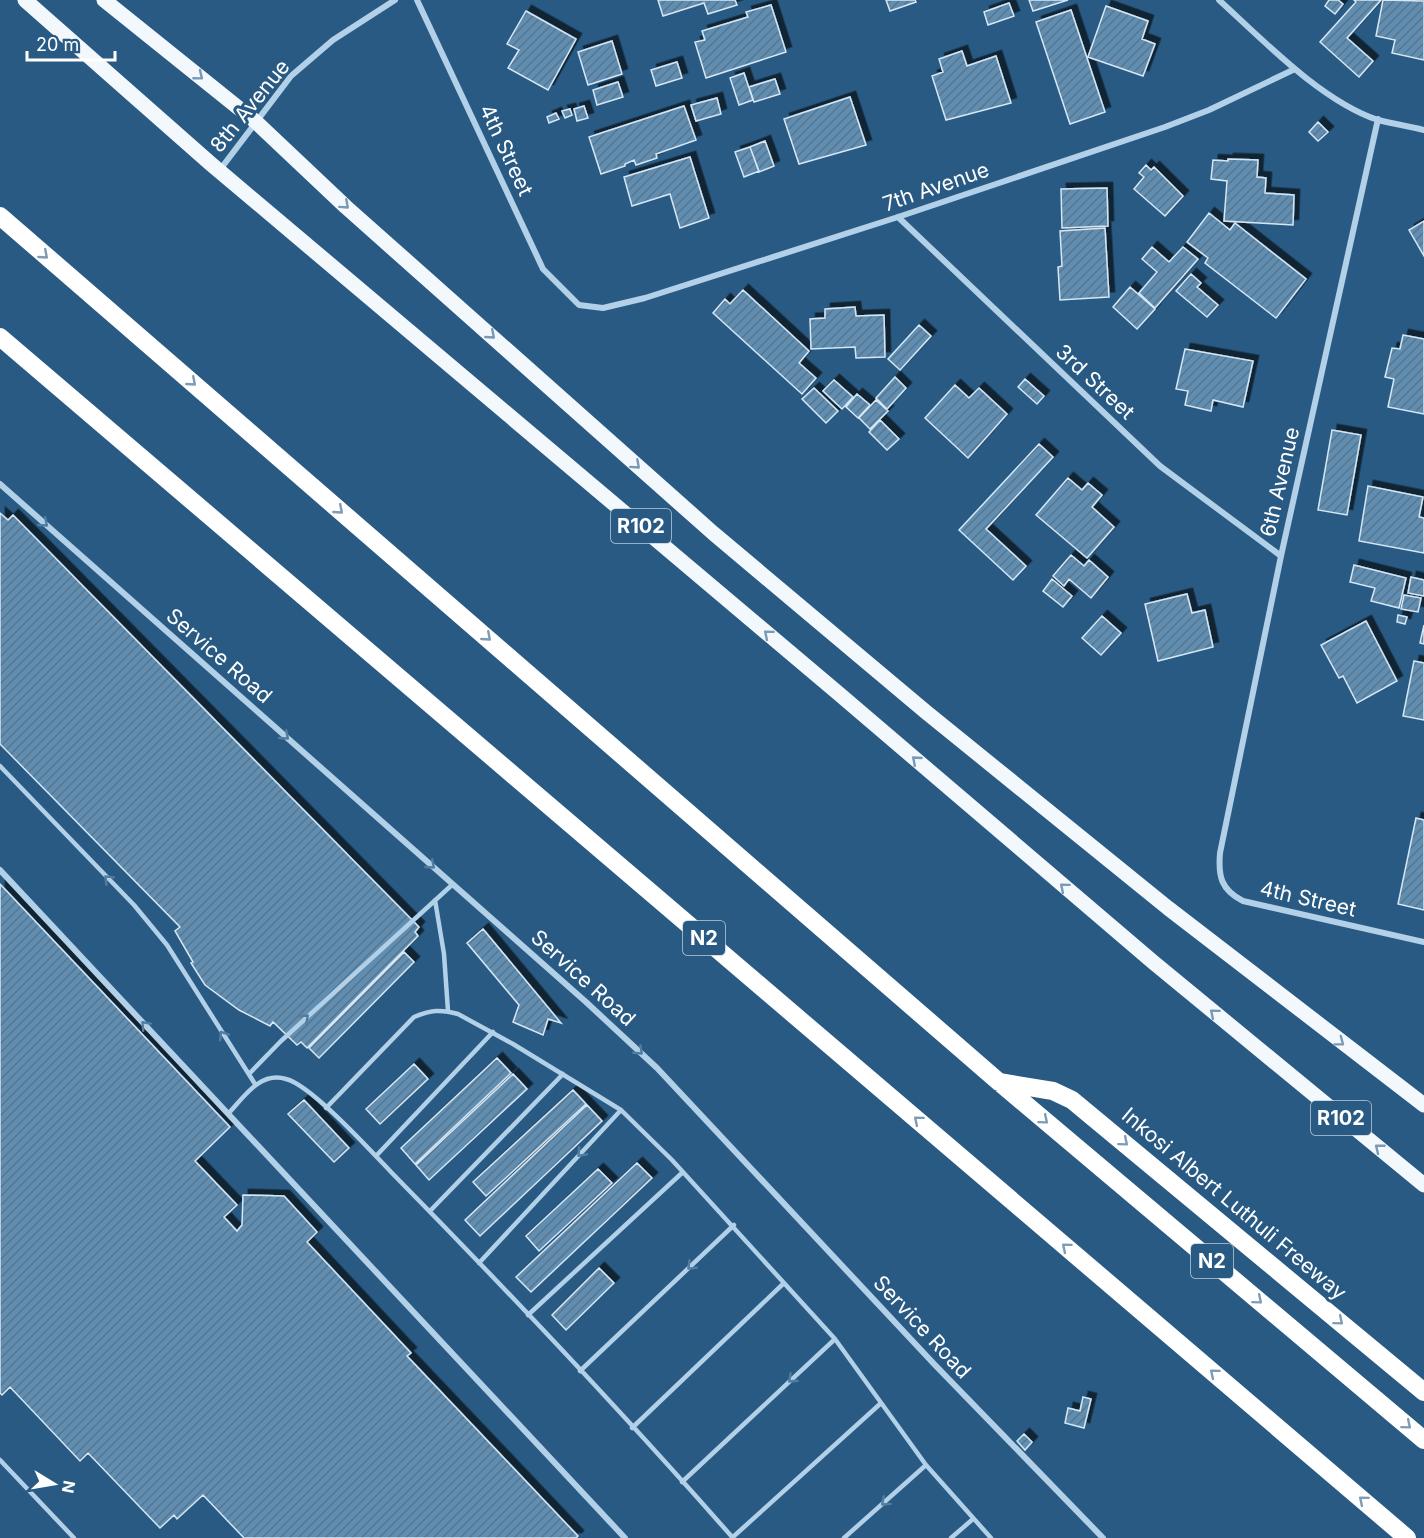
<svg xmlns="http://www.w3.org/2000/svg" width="1424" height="1538" viewBox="0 0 1424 1538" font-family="Inter,sans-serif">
	<defs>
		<pattern id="building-hatch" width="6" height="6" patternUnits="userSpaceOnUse" patternTransform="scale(1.5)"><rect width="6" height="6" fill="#618eb2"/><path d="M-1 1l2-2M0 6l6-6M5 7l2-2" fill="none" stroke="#597489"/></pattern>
		<filter id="shadow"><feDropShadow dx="5.5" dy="-5.5" stdDeviation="0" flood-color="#0009"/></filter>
	</defs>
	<rect width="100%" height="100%" fill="#285a83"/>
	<path fill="url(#building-hatch)" stroke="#d5e7f5" stroke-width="1.5" filter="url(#shadow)" d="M658,0H735L737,5L708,14L704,3L663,16Z
		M886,0H915L916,2L890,11Z
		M1029,0H1068L1033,11Z
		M1329,0H1338L1343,4L1335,14L1325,6Z
		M1354,0H1381L1347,38L1373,61L1359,77L1320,42L1356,2Z
		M1383,0L1424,1V60L1392,53L1395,40L1376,36Z
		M1009,3L1014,16L988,25L984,12Z
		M771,5L786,52L706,78L695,42L705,40L702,31L748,17L746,12Z
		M1106,6L1148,21L1142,39L1155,44L1143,76L1088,57Z
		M1071,10L1105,112L1070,124L1036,22Z
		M526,11L576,39L548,90L508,68L519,50L507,44Z
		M612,41L622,74L588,85L578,52Z
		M962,51L967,66L996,56L1011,103L946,120L932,76L943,72L939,59Z
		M677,62L682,78L656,86L651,70Z
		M744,73L753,100L739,105L730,78Z
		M775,79L780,94L754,102L749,87Z
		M618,82L623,97L597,105L593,90Z
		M850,97L866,145L799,164L784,119Z
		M717,98L721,114L696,121L691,105Z
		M584,106L588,118L577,121L574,109Z
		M684,106L696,140L656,154L657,158L636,165L634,160L625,164V166L601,174L589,137Z
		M570,109L572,115L565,118L562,111Z
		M556,113L559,119L549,123L547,117Z
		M1318,122L1328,132L1318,141L1309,132Z
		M765,141L774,166L759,172L750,147Z
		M750,147L759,171L744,177L735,152Z
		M690,157L709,218L680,228L670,194L632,206L624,177Z
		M1228,159L1258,160L1257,177L1266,178L1265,193L1294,195L1293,225L1224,221L1227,181L1211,179L1213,160L1228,161Z
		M1146,165L1151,170L1154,167L1183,196L1165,216L1134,189L1144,177L1139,173Z
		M1107,188L1108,226L1062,228L1061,189Z
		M1209,213L1230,230L1235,223L1306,279L1276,318L1205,263L1208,258L1187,242Z
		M1424,221V256L1409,230Z
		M1105,228L1109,297L1060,300L1058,267L1062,266L1060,231Z
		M1152,247L1169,262L1183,247L1198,259L1155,308L1139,293L1157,272L1142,259Z
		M1191,274L1201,283L1197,287L1218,305L1207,317L1176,291Z
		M1130,287L1155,309L1137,329L1113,307Z
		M743,290L809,351L799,363L816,378L802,394L713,313L725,299L730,304Z
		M855,307L856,316L884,315L885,357L856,358L855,347L811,349L810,319L825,318V309Z
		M919,325L931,336L900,370L888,359Z
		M1403,335L1424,339V414L1388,407L1394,379L1385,377L1392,348L1400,349Z
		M1185,349L1253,361L1243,407L1213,400L1211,411L1185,405L1188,391L1176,389Z
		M895,377L906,388L887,409L876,398Z
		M1025,379L1044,396L1037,404L1018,387Z
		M834,380L853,397L842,409L823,391Z
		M955,385L969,398L979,388L1007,414L968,458L925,418Z
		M814,388L838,411L826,423L802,399Z
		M857,394L870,405L858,418L846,407Z
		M876,400L888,411L870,429L859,418Z
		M880,420L899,439L887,450L869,432Z
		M1332,430L1361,435L1347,515L1318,510Z
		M1039,444L1053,457L986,529L1026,566L1013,580L959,530Z
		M1068,478L1082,490L1088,483L1102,495L1092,507L1114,527L1087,558L1036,515Z
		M1368,486L1423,497L1419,517L1424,518V553L1359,541Z
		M0,513L8,520L13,515L419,927L415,932L418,936L307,1048L301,1042L297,1045L273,1022L270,1026L239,1010L205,985L191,963L193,962L175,931L180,927L0,744Z
		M1071,555L1084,566L1089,560L1108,577L1091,598L1069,579L1064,586L1053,576Z
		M1354,565L1406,578L1399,608L1371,601L1375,588L1350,582Z
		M1411,577L1424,580V596L1408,593Z
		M1052,579L1072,596L1063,607L1043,591Z
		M1187,594L1192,613L1205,610L1213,647L1158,661L1145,604Z
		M1404,595L1421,598L1418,612L1401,609Z
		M1398,615L1407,617L1405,624L1397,622Z
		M1102,616L1121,633L1101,655L1082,638Z
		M1366,621L1397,681L1357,703L1343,676L1339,678L1321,645Z
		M1424,625V644L1420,643Z
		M1414,661L1424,663V720L1403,716Z
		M1416,818L1424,820V910L1398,904Z
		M0,884L230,1127L195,1161L237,1205L224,1217L237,1231L242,1225L243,1195L284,1196L317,1232L307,1242L411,1353L407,1356L578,1536L576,1538H244L203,1495L177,1519L174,1515L160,1528L88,1453L80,1461L10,1387L2,1395L0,1393Z
		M483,929L561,1023L548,1019L543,1035L513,1022L519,1005L467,943Z
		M404,952L414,962L319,1058L309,1048Z
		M497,1058L511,1073L415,1164L401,1148Z
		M414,1064L428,1079L380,1124L366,1109Z
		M513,1074L527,1089L429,1180L416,1165Z
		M573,1090L586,1104L486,1196L473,1182Z
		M304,1100L349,1148L334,1162L288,1114Z
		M587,1105L602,1121L480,1236L465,1220Z
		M637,1163L652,1178L531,1292L516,1277Z
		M598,1169L612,1183L539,1251L526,1236Z
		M599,1268L614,1283L566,1330L552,1315Z
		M1083,1397L1091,1399L1084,1428L1065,1423L1068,1408L1080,1411Z
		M1024,1434L1032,1442L1025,1450L1017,1441Z"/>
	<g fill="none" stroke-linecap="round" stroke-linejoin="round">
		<path stroke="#b2d0e7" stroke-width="4.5" d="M0,766L134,905L167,945L255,1084
			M435,900L444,954L448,1011
			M249,1074L281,1041L453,884
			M326,1108L414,1017C430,1010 441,1009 458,1014L513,1044L621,1110L672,1160L835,1339L926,1465L991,1538
			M228,1114C244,1097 260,1071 286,1079C311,1085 371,1151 391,1172C508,1291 623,1413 733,1538
			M376,1156L493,1032
			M430,1211L563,1074
			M479,1263L621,1110
			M528,1315L683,1172
			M580,1371L734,1225
			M632,1428L784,1283
			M0,1460L74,1538
			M682,1482L835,1339
			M733,1537L880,1404
			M844,1538L926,1465
			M951,1538L973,1519"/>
		<path stroke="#b2d0e7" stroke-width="6" d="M417,0L543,269L579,305L603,308L645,298L898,217L1165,127L1209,110L1295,69
			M1219,0C1263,40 1321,101 1378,120C1393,124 1409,126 1424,130
			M1378,119L1281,556L1220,853C1218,876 1221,890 1243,901L1424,942
			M219,171L291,76L333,40L395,0
			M898,217L1160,466L1281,556
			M0,484L586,1002L657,1068L935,1365L1103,1538
			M0,870L625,1538"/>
		<path stroke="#f3f8fd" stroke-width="15" d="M25,0L211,164L838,693L1153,962L1424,1185
			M104,0L256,122L346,207L713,533L926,712L1168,908L1424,1105"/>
		<path stroke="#fff" stroke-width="18" d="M0,216L999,1082L1424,1440
			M0,337L1407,1538
			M999,1082L1053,1091L1072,1100L1424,1392"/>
	</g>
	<defs><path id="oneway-chevron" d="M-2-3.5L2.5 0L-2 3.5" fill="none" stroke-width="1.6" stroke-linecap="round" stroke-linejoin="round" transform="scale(1.5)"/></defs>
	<g stroke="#7999b4">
		<use href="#oneway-chevron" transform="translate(199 76) rotate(39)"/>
		<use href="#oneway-chevron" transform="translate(345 205) rotate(42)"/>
		<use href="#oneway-chevron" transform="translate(491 335) rotate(41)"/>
		<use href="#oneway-chevron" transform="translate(636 465) rotate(42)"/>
		<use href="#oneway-chevron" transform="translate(768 634) rotate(-140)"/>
		<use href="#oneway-chevron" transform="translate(916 760) rotate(-139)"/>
		<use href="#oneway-chevron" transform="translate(1064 887) rotate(-140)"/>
		<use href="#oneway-chevron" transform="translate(1214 1013) rotate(-140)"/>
		<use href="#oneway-chevron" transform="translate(1340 1042) rotate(37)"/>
		<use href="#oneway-chevron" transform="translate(1379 1148) rotate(-141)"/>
	</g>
	<g stroke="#7e9cb5">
		<use href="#oneway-chevron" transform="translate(44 255) rotate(41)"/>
		<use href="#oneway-chevron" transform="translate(192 382) rotate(41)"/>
		<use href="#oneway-chevron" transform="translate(339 510) rotate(41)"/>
		<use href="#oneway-chevron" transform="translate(487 637) rotate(41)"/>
		<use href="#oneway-chevron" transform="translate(918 1120) rotate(-140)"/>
		<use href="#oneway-chevron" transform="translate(1044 1120) rotate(40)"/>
		<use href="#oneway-chevron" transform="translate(1124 1142) rotate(40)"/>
		<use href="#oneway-chevron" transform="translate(1066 1247) rotate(-140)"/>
		<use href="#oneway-chevron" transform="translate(1258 1300) rotate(40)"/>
		<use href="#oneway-chevron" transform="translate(1339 1321) rotate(40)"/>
		<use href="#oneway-chevron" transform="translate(1214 1373) rotate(-140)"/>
		<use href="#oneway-chevron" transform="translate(1407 1425) rotate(40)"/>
		<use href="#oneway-chevron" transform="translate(1363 1500) rotate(-140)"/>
	</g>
	<g stroke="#517da1">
		<use href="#oneway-chevron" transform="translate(44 523) rotate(41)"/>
		<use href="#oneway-chevron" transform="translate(285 736) rotate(41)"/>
		<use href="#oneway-chevron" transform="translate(431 865) rotate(41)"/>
		<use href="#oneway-chevron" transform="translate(108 879) rotate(-135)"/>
		<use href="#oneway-chevron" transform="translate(305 1018) rotate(-42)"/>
		<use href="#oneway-chevron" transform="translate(145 1025) rotate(-133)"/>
		<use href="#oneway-chevron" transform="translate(223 1035) rotate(-123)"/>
		<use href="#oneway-chevron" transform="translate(639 1051) rotate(43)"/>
		<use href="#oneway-chevron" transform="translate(581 1153) rotate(133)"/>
		<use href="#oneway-chevron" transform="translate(691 1266) rotate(136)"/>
		<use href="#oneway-chevron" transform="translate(792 1379) rotate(137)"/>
		<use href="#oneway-chevron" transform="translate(885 1502) rotate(138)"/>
	</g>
	<g text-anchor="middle" stroke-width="6" stroke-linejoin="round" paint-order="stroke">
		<g fill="#285a83" stroke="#beceda" stroke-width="1.5">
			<rect x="611" y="509" width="60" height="34" rx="4.5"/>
			<rect x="683" y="921" width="42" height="34" rx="4.5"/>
			<rect x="1311" y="1101" width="60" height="34" rx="4.5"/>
			<rect x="1191" y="1244" width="42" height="34" rx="4.5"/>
		</g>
		<g font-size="20" font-weight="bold" fill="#fff">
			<text x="641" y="533">R102</text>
			<text x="704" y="945">N2</text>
			<text x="1341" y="1125">R102</text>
			<text x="1212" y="1268">N2</text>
		</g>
		<g font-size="21" fill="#fff" stroke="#285a83">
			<text transform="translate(250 106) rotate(-51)" y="7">8th Avenue</text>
			<text transform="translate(506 150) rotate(65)" y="7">4th Street</text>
			<text transform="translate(936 187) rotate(-19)" y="7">7th Avenue</text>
			<text transform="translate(1095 382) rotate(43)" y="7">3rd Street</text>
			<text transform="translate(1280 482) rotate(-77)" y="7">6th Avenue</text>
			<text transform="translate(219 656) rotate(41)" y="7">Service Road</text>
			<text transform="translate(1308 899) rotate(13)" y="7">4th Street</text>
			<text transform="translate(583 978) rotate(42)" y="7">Service Road</text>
			<text transform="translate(1234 1204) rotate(40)" y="7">Inkosi Albert Luthuli Freeway</text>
			<text transform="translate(922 1327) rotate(47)" y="7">Service Road</text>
		</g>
	</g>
	<g transform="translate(54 1484) rotate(101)" stroke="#285a83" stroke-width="4.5" paint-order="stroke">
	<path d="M0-4.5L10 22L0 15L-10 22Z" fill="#ffffff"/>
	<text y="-9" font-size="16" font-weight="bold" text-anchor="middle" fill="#ffffff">N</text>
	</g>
	<path d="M27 51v9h88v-9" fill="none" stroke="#ffffff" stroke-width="3"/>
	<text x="36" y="51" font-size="18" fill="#ffffff" stroke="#285a83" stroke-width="4.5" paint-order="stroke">20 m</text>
</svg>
